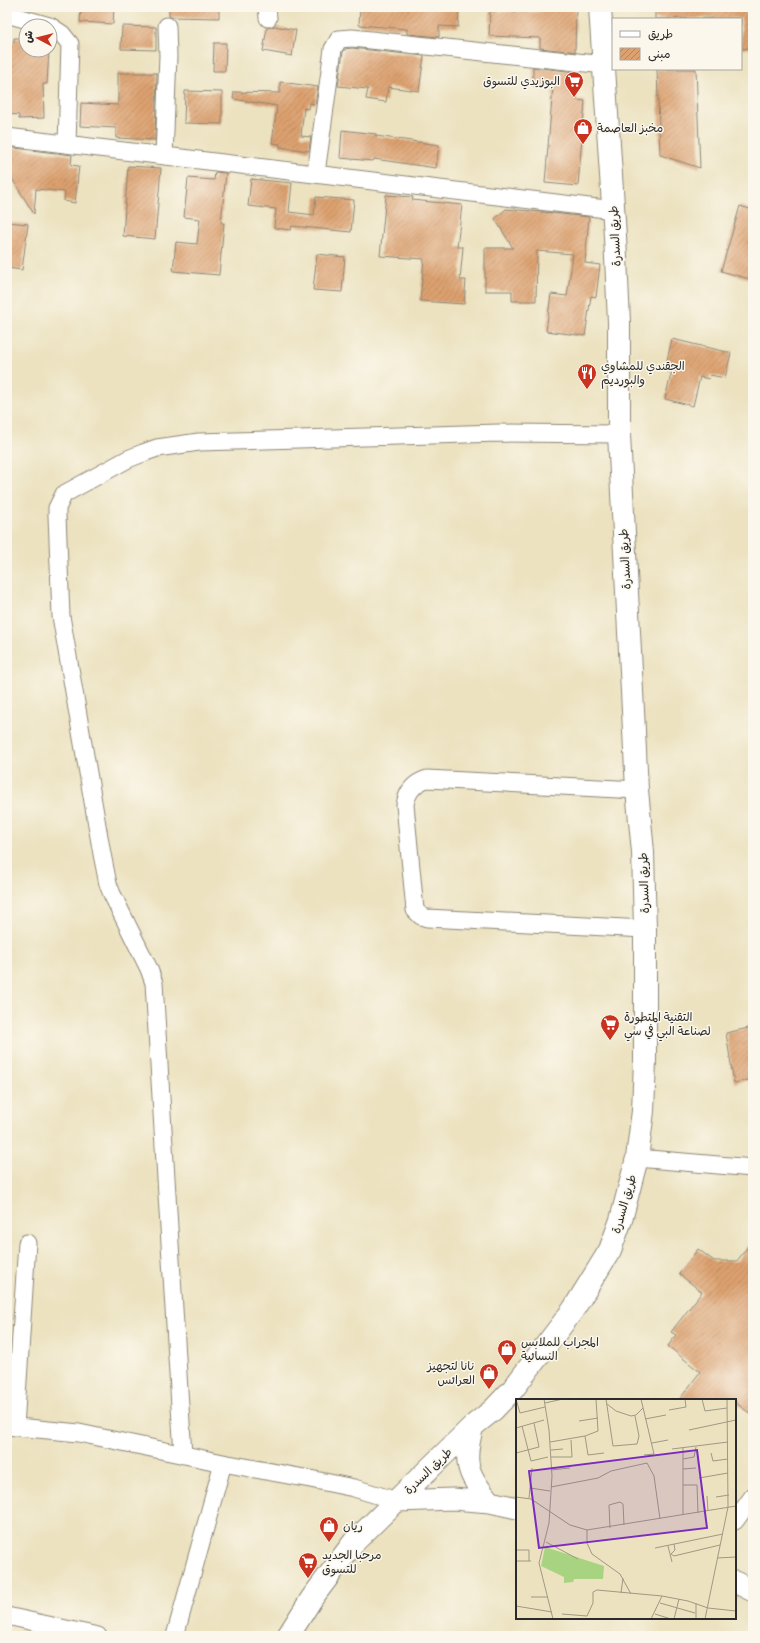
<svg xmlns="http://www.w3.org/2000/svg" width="760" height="1643" viewBox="0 0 760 1643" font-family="Dekko,'Playpen Sans Arabic',sans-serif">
	<defs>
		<pattern id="building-hatch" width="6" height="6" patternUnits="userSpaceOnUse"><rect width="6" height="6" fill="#dda170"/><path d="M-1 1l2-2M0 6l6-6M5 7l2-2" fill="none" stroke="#b3835c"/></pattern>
	</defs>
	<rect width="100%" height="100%" fill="#fbf7ec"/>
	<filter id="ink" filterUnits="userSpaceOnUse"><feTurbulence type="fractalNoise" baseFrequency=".025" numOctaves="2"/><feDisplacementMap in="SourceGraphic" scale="8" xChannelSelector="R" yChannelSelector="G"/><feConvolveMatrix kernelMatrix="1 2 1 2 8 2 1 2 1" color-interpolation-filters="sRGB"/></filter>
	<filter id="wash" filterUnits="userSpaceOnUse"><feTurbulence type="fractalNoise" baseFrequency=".012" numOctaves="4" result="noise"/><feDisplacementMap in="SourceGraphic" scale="16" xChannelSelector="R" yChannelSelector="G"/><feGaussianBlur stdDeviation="0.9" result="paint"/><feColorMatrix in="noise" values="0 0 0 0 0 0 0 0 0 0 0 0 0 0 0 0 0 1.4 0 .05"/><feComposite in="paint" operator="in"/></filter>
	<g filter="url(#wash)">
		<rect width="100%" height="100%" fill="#ece2c0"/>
		<g id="blocks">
			<path fill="url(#building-hatch)" d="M81,7H114L113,24L80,22Z
				M169,7H219V18L171,17L169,16Z
				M360,7H459L458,27L439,26V37L407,34V29L359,25Z
				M541,7H576L575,52L540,48V38L489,36L490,11L540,12Z
				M655,7H753V48L741,49V19H738V18L655,19Z
				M122,26L156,27V50L121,49Z
				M274,26L296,30L292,56L263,51L267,28Z
				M14,38H26V50H49L47,84H43L44,118L19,119V115L7,114V42L14,43Z
				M214,43H226L225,71H213Z
				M352,48L424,56L419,91L388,87L386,102L366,99L368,89L338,86L343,52L345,49Z
				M533,67L576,72L577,100L585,101L578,186L545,183L553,86H533Z
				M657,69H696L700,168L660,155Z
				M118,73H157L155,140L116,138V128L80,126L81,103L118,105Z
				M280,82L318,87L315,104L309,103L308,109L304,108L301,136L311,137L309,151L280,147V144L272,143L277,106L233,99L234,92L280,93Z
				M185,91L222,92V124L184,123Z
				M342,130L376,134V136L439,145L436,168L374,159L373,161L340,158Z
				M7,147L72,155L71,165L79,166L75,203L64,201L65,192L36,189L34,214L11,177L7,176Z
				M128,166L161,168L155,239L123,236Z
				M215,172L226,173L221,223H224L219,275L173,271L176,242L197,244L200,219L184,217L188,178L214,180Z
				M251,179L292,183L289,212L314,215L316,197L354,200L351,232L292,226L291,230L274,228L276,209L248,206Z
				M386,195L413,197L412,200L462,205L457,247H463L460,280H466L464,304L420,301L424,259L380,256Z
				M740,206L753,210V280L721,271Z
				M506,209L543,212L589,217L585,263L600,265L596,297L591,296L585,336L546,331L551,294L567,296L573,254L537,251L536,301H512V291H485V248H513L495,219Z
				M7,222L28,224L22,270L7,268Z
				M317,254L345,257L342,292L313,290Z
				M672,339L731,353L725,378L710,375L709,379L700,377L693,406L665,399L672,370L665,368Z
				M753,1027V1079L734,1083L726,1033Z
				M753,1240V1416L735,1402V1400H679L700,1372L668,1346L676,1335L671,1332L702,1292L679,1274L698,1249L714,1261H737Z"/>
		</g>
	</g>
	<g filter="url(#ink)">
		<use href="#blocks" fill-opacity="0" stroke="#8c8676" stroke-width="1"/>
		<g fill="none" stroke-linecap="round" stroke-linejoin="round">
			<g stroke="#8c8676" stroke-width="19">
				<path id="minor" d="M267,7L268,18
					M7,14L49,26
					M50,26L62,34L70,44L67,144
					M7,137L614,210
					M164,156L168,56L167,26
					M316,173L333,49L339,39L352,38L605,65
					M637,790L427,779C414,783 407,792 405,805L415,910L421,916L427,918L645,929
					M637,1158L753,1168
					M7,1426L79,1433L223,1463L310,1479L354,1488L397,1501
					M15,1427L27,1243
					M183,1455L154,983L149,969L112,894L108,884L102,854L61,616L57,515V508L64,494L128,459L143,453L157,448L199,442L499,433L619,434
					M735,1521L753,1496
					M7,1616L98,1636
					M175,1636L223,1463"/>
			</g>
			<g stroke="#8c8676" stroke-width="23">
				<path id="tertiary" d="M473,1426C463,1462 466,1473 490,1502
					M397,1501L453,1499L490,1502L517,1508
					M735,1582L753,1591"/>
			</g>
			<g stroke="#8c8676" stroke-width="24">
				<path id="primary" d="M288,1636L312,1598L354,1542L473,1426L493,1410L513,1389L573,1310L610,1250L621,1220L637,1158L643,1111L645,1060V929L643,852L637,790L619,434V322L615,236L600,7"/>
			</g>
			<use href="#minor" stroke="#fff" stroke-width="17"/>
			<use href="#tertiary" stroke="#fff" stroke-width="21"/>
			<use href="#primary" stroke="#fff" stroke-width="22"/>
		</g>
	</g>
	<defs>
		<g id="supermarket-pin" transform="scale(1)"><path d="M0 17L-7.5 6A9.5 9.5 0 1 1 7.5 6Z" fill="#c8321e" stroke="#fbf7ec"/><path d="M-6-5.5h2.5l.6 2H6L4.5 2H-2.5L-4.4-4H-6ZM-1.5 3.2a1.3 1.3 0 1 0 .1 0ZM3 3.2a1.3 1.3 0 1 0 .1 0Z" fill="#fff"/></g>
		<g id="shop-pin" transform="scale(1)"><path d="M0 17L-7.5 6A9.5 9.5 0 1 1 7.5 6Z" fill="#c8321e" stroke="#fbf7ec"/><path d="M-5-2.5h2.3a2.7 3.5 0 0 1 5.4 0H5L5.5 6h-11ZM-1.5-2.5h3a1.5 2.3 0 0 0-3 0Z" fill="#fff"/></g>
		<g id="restaurant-pin" transform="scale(1)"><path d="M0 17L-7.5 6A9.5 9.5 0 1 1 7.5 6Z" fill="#c8321e" stroke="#fbf7ec"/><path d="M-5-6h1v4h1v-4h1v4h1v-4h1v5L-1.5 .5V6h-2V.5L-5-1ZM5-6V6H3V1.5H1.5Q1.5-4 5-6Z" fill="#fff"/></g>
	</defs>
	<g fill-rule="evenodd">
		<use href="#supermarket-pin" x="574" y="81"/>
		<use href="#shop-pin" x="583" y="128"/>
		<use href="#restaurant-pin" x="587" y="373"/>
		<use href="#supermarket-pin" x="610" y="1024"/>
		<use href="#shop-pin" x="507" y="1349"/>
		<use href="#shop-pin" x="489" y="1373"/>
		<use href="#shop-pin" x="329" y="1526"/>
		<use href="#supermarket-pin" x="308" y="1562"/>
	</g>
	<g text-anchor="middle" stroke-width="3" stroke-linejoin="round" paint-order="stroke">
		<g font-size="12" fill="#2b2b2b" stroke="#fbf7ec" text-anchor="start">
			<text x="560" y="85" text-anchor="end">البوزيدي للتسوق</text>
			<text x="597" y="132">مخبز العاصمة</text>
			<text x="601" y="370">الجقندي للمشاوي<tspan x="601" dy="14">والبورديم</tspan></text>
			<text x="624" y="1021">التقنية المتطورة<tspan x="624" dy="14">لصناعة البي في سي</tspan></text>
			<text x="521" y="1346">المجراب للملابس<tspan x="521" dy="14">النسائية</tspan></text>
			<text x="475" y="1370" text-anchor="end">نانا لتجهيز<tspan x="475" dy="14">العرائس</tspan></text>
			<text x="343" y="1530">ريان</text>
			<text x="322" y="1559">مرحبا الجديد<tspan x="322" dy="14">للتسوق</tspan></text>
		</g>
		<g font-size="12" fill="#2b2b2b" stroke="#fbf7ec">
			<text transform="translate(615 236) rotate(-93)" y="4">طريق السدرة</text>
			<text transform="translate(625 559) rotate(-93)" y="4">طريق السدرة</text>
			<text transform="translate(644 883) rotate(-92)" y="4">طريق السدرة</text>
			<text transform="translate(624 1204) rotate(-74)" y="4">طريق السدرة</text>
			<text transform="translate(428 1471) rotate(-44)" y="4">طريق السدرة</text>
		</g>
	</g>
	<g transform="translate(516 1399)">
		<rect width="220" height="220" fill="#ece2c0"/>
		<path d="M29,148L88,167L87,180H58L57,183L48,184V178L25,167Z" fill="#a8d481"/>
		<path fill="none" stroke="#9f9984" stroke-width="1" d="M0,0L4,14L29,8M28,0L33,31L36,77L33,124L23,164L37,220M90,0L97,47L121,45L123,37L119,17M125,0L138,55L128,56M186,0L189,12L211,9M29,4L47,0M91,5L100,12L115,17L120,16L127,9M153,11L170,8L169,0M129,20L150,16M63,22L82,19M6,27L15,62L32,58M0,29L28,21M173,31L220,21M69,37L72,56L88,54M34,43L69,37L82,32L80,0M136,44L152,41M167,48V116M156,50L212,43M35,51L47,50M0,54L23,48L18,24M195,54L197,62L212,60M35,58H56L55,41M167,60L178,58L180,48M220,66V80M167,70L180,69M35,71L54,69M183,79L212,74M167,86H181L182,114M35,88L82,79L95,72L131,64L138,77L144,120M14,89L34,92M191,97L192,112M0,98L15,100L54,126L71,131L220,107M200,98L213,96M13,99L16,69M94,129L93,106L104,103L107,105L108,126M71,131V144L76,155L104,175L115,195M30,143L62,160M158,145L159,151L155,155L158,157L204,146M152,147L156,163M139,149L207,135M0,151H13V162M201,159L220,158M0,162H15M105,194L107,179M15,198H32M144,204L179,214M180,204V220M0,207L36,213M46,215L71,217L77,204V193L81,191L146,197M139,215L155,220M135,220L146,197L172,202L192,209L220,212M158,220L163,200M189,220L212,108L211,0"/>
		<path fill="#7b2cbf" fill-opacity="0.15" stroke="#7b2cbf" stroke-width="2" d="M181,51L191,129L23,149L13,72Z"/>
		<rect width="220" height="220" fill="none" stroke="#2b2b2b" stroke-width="2"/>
	</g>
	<rect width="760" height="1643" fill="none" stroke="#fbf7ec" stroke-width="24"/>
	<rect x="612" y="18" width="130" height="52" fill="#fbf7ec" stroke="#a8a59f"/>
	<rect x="620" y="31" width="20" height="6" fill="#ffffff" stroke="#a8a59f"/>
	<text x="648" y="38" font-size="12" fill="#2b2b2b">طريق</text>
	<rect x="620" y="48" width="20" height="12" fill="url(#building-hatch)" stroke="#a8a59f"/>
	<text x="648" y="58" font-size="12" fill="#2b2b2b">مبنى</text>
	<g transform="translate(38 38) rotate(277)"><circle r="19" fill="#fbf7ec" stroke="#a8a59f"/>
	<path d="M0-3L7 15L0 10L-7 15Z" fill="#c8321e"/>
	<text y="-6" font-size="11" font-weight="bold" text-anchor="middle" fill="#2b2b2b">ش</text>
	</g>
</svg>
